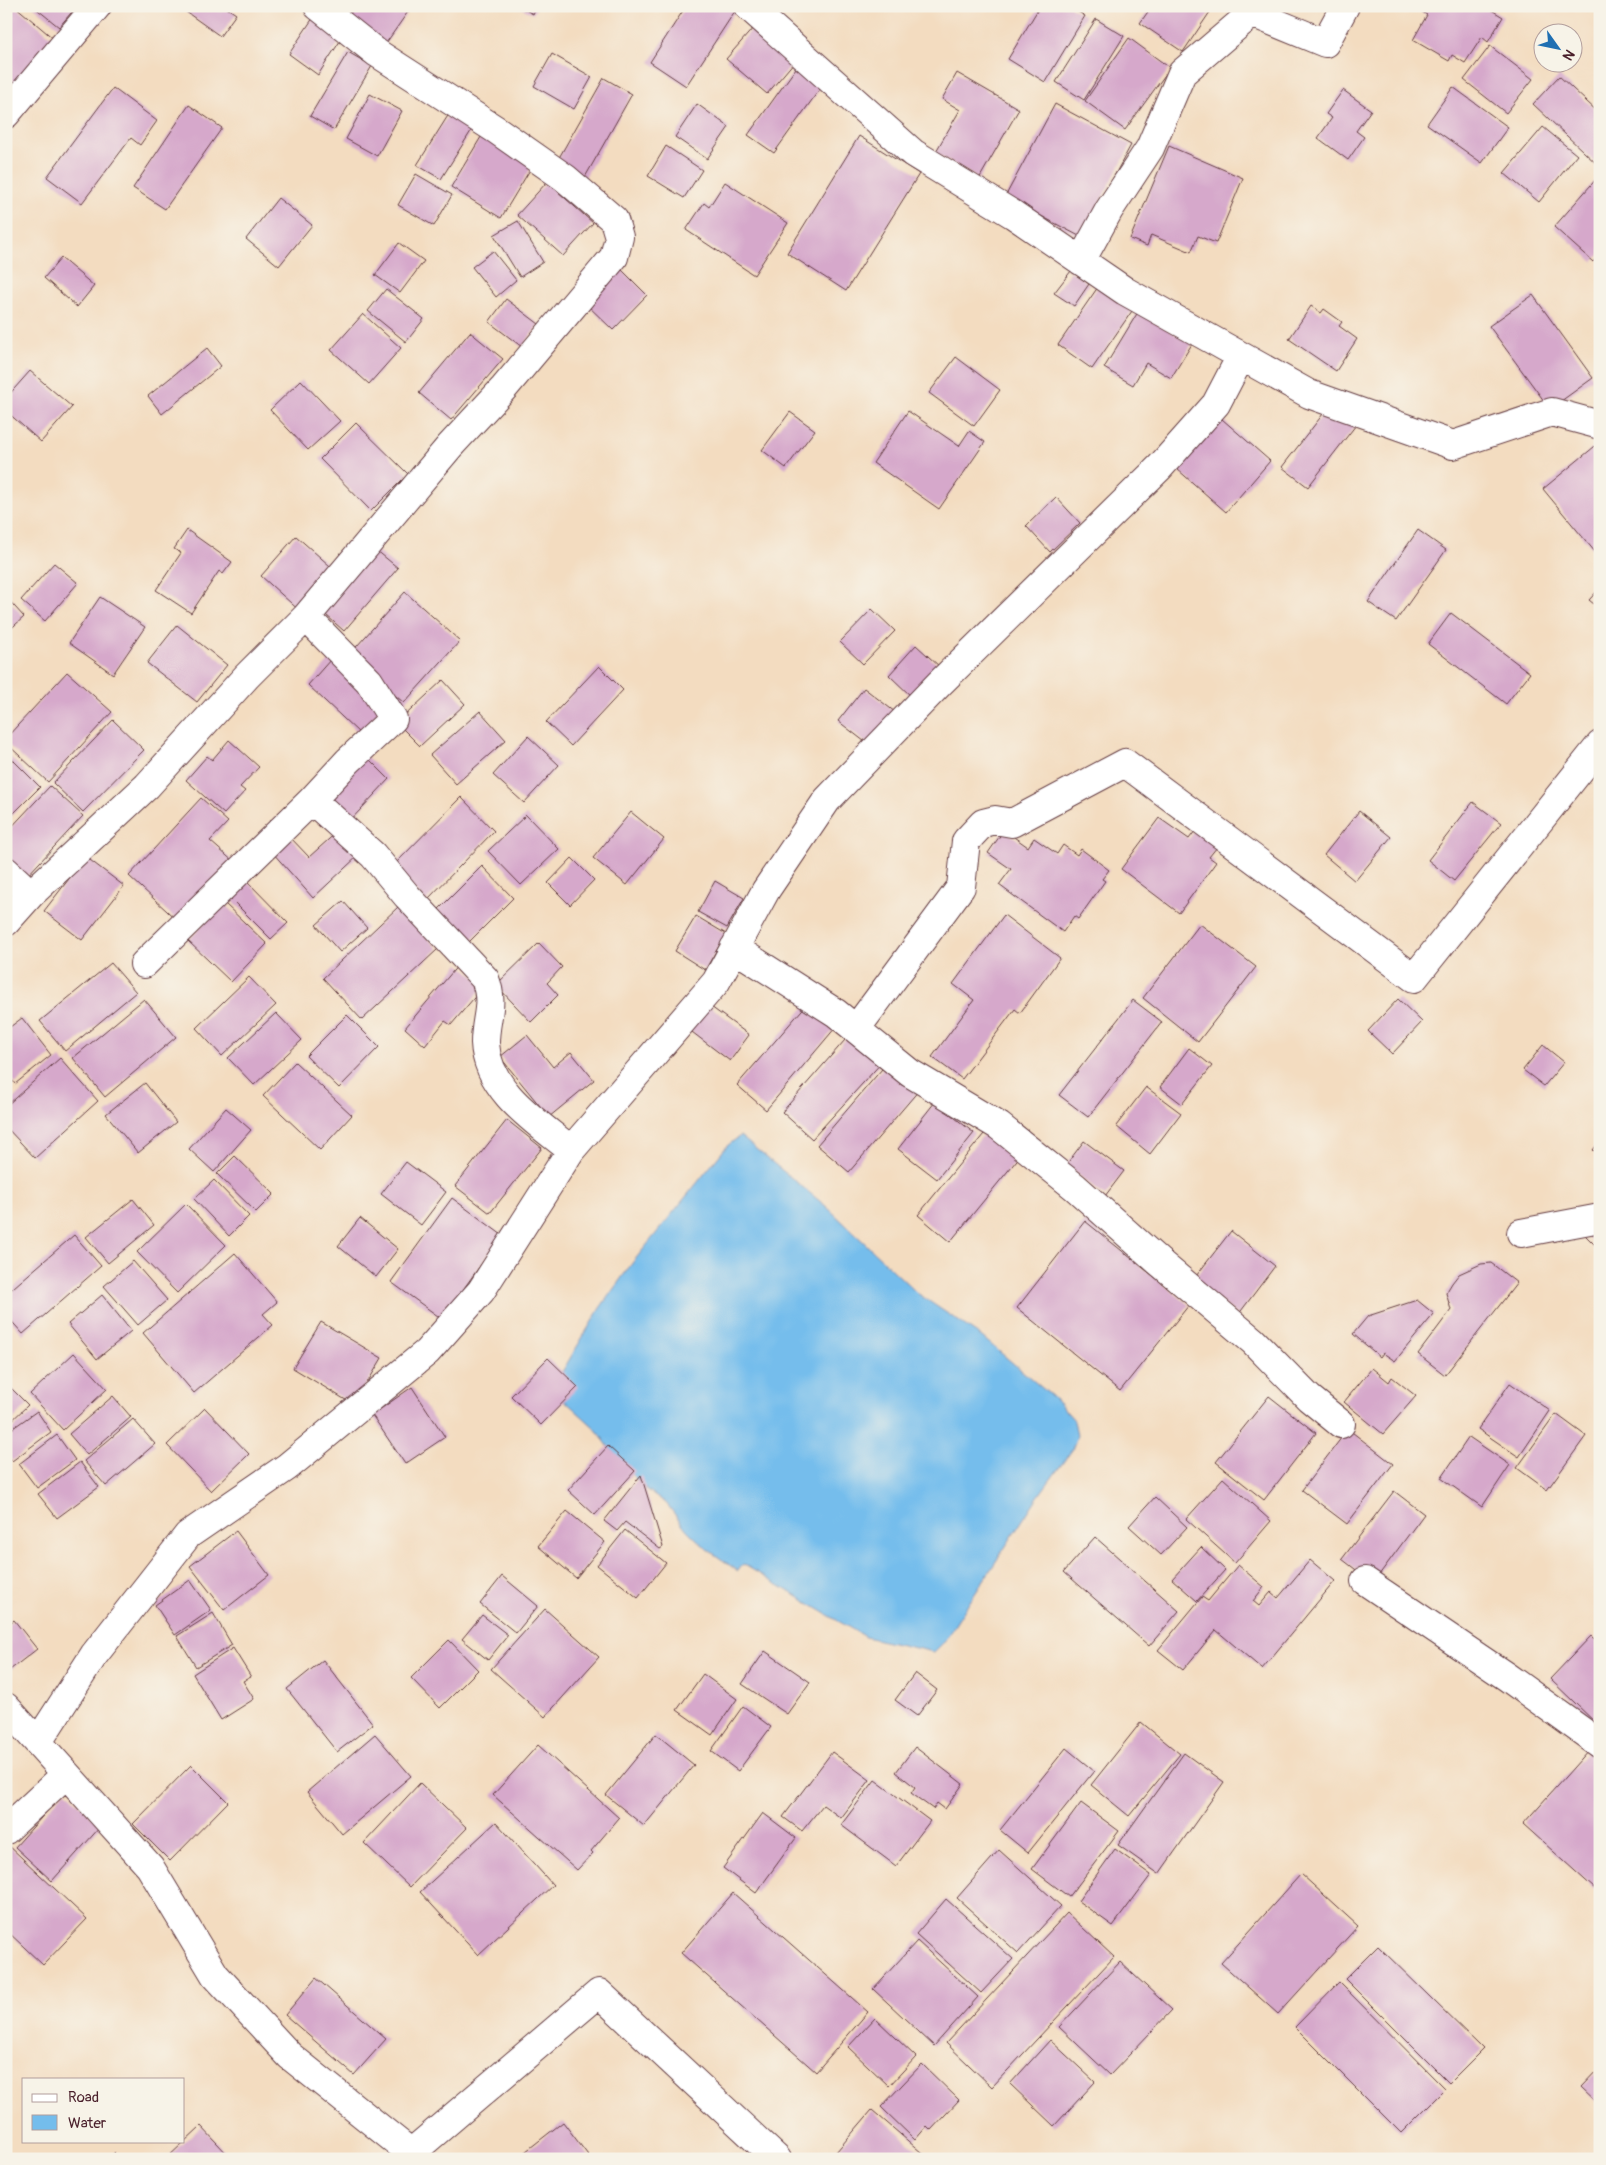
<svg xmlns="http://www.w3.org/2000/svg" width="1606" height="2165" viewBox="0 0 1606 2165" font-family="Pangolin,sans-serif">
	<rect width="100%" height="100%" fill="#f7f3e8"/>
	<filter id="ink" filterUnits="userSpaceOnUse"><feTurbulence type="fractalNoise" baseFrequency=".02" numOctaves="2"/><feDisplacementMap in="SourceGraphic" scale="10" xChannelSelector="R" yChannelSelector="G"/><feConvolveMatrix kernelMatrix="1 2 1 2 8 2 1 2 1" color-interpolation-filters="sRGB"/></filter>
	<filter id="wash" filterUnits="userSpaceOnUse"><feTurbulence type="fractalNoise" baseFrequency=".0096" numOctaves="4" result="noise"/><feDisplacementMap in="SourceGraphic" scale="20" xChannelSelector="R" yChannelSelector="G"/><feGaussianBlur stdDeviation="1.12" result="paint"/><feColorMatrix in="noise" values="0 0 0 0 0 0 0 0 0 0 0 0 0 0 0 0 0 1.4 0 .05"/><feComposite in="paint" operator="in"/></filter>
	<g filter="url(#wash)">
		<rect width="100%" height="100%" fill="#f3dcc0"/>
		<path fill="#74bdec" stroke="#5f6e8c" d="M740,1136L827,1207L917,1293L982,1337L1054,1398L1074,1420L1077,1436L1072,1450L1037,1498L943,1643L934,1652L865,1637L743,1564L738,1571L707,1549L687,1530L666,1503L645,1488L619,1461L595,1428L562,1398L559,1377L600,1308L633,1262L727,1146Z"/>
		<g id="blocks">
			<path fill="#d6a8cb" d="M6,6H15L54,39L6,93Z
				M33,6H77L59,27Z
				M184,6H228L227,8L236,14L220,36L182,9Z
				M355,6H412L384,46L346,20Z
				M518,6H537L533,14Z
				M686,6H728L735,11L686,86L650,62Z
				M1040,6H1069L1085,16L1045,82L1008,59Z
				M1152,6H1214L1183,52L1140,23Z
				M1413,6H1485L1503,17L1488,42L1482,37L1465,63L1452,55L1449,61L1413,40L1427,15Z
				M313,18L342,38L318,75L289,54Z
				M1096,19L1124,36L1084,100L1056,82Z
				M755,26L795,61L767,94L726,59Z
				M1129,38L1170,68L1125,130L1085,101Z
				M1490,46L1533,79L1506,113L1464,80Z
				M348,52L372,66L334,130L310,116Z
				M552,54L592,77L574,109L534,86Z
				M796,68L822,86L774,153L748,135Z
				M957,73L1019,109L979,179L935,153L960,110L942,99Z
				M1559,76L1600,114V167L1533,104Z
				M604,78L632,94L584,179L556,163Z
				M1453,87L1508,127L1482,163L1427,124Z
				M113,88L157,121L140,145L131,138L82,203L47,177Z
				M1343,90L1371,110L1356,131L1364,137L1348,160L1318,138L1332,118L1326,114Z
				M370,94L402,111L377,156L346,139Z
				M697,104L729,127L707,159L675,137Z
				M1055,104L1131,145L1081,237L1005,197Z
				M189,105L222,128L165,209L133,188Z
				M449,114L473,128L441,179L417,165Z
				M1543,127L1577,155L1539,202L1504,173Z
				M484,132L534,163L501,218L451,187Z
				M859,136L919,174L846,291L787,253Z
				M666,146L702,170L684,198L648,176Z
				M1169,146L1243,178L1216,243L1198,236L1191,252L1151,235L1147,246L1130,239Z
				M416,174L452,195L434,226L398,205Z
				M1598,177L1600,254L1593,262L1554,227Z
				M547,182L593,223L563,256L517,215Z
				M725,182L788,223L754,275L686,230L704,203L709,207Z
				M278,198L312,225L279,266L246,239Z
				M518,221L543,262L520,277L494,235Z
				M399,243L424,261L400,293L375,275Z
				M493,251L516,280L496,297L472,267Z
				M61,258L94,286L77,307L44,278Z
				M617,265L647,295L613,330L583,301Z
				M1071,271L1089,284L1074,306L1054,293Z
				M1098,287L1132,311L1092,369L1058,345Z
				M386,289L424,319L406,342L368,311Z
				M1533,295L1593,378L1550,409L1489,326Z
				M506,299L539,324L522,347L489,322Z
				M1311,306L1321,313L1324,309L1342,322L1339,326L1357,339L1336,371L1289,339Z
				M1138,312L1192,344L1171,378L1146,363L1133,385L1104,368Z
				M363,314L401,348L369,384L331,350Z
				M470,332L503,359L451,420L419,393Z
				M207,348L221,366L162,414L148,396Z
				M956,357L1000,390L974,426L929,393Z
				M30,371L72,407L41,442L6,411V398Z
				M301,380L340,421L308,450L270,410Z
				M1330,405L1356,425L1308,487L1282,467Z
				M908,411L959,446L969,431L985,442L939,509L873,463Z
				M790,412L815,430L786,468L762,450Z
				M1222,419L1270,461L1226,512L1177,469Z
				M356,423L408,474L371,511L320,459Z
				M1600,442V558L1543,489Z
				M1056,497L1080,523L1050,552L1026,526Z
				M187,530L232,562L223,574L219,571L191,613L156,590L181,553L174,549Z
				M1418,530L1446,550L1396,621L1368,602Z
				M296,536L338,573L302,613L261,576Z
				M370,545L398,568L344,631L317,607Z
				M54,563L78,583L45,621L21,600Z
				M1600,588V609L1589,600Z
				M405,592L460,641L404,703L349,655Z
				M6,597L24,617L6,633Z
				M100,597L145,627L113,674L69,643Z
				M872,609L895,631L863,664L840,642Z
				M1451,613L1530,673L1506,704L1428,644Z
				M177,625L227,665L197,702L147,663Z
				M916,645L940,667L913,698L889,675Z
				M331,659L383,707L359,733L308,685Z
				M599,666L623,690L571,746L546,722Z
				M67,672L112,712L48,782L6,743V738Z
				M443,680L465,704L420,746L397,723Z
				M864,688L895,712L869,745L838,721Z
				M480,711L506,740L456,784L430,755Z
				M113,720L144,750L83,812L53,783Z
				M528,736L559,765L524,803L493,775Z
				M229,740L259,767L240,787L245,791L224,814L186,780L207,756L212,760Z
				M6,753L40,787L6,821Z
				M363,753L389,779L347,824L321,798Z
				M50,786L83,816L25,878L6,860V833Z
				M461,797L494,831L426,901L392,867Z
				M201,798L228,822L210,841L235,863L180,923L129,876Z
				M1473,802L1501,823L1454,881L1428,860Z
				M1359,811L1391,837L1355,881L1324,855Z
				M631,812L664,839L627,885L593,858Z
				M526,815L559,849L521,885L488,851Z
				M1159,818L1189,839L1195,831L1217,847L1209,857L1216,862L1179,913L1121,869Z
				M1004,830L1028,847L1034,838L1057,854L1063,845L1077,855L1081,849L1109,870L1102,879L1105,881L1078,919L1074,916L1063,932L999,885L1011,869L988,853Z
				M338,831L360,854L313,898L272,852L289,836L309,857Z
				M86,857L124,886L82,940L44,911Z
				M572,858L594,880L570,905L548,883Z
				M482,866L513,898L468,943L437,911Z
				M244,878L288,923L271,939L226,894Z
				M715,881L744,898L727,928L698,912Z
				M343,901L367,928L340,952L316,925Z
				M224,903L267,944L231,982L188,941Z
				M398,907L438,949L362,1020L323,978Z
				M1004,915L1060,958L1020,1013L1015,1009L962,1079L932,1057L974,1000L953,984Z
				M696,916L726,934L705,970L675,951Z
				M1200,924L1256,967L1198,1042L1143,998Z
				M539,943L562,967L547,983L558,995L531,1022L496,985Z
				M111,963L136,992L65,1051L40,1021Z
				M459,964L485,985L451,1025L445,1021L425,1046L405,1028Z
				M249,977L276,1005L222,1056L196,1028Z
				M144,999L176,1037L105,1097L73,1058Z
				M1398,999L1422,1022L1392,1054L1368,1031Z
				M1133,1000L1162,1022L1088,1117L1059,1095Z
				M808,1003L836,1027L766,1110L737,1085Z
				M707,1004L749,1035L730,1061L688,1029Z
				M276,1013L302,1040L254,1085L228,1058Z
				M347,1015L379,1047L339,1088L306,1056Z
				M22,1018L51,1055L15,1084L6,1072V1030Z
				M852,1032L884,1060L812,1139L782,1112Z
				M527,1035L553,1067L571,1052L594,1080L549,1117L500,1057Z
				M1543,1045L1564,1062L1544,1086L1523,1070Z
				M1189,1048L1212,1066L1182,1104L1160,1087Z
				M60,1058L98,1101L35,1158L6,1127V1106Z
				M295,1062L352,1115L320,1150L263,1096Z
				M888,1062L920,1089L849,1172L817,1145Z
				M145,1083L176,1122L138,1153L106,1114Z
				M1146,1087L1181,1113L1150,1154L1116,1126Z
				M935,1102L974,1133L937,1179L898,1149Z
				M226,1108L251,1130L214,1172L189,1149Z
				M507,1120L542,1148L490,1213L455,1186Z
				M988,1129L1021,1155L950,1242L918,1215Z
				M1084,1141L1124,1171L1105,1196L1066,1165Z
				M1600,1141V1155L1593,1150Z
				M235,1156L274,1194L256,1212L217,1174Z
				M406,1162L446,1192L421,1225L381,1194Z
				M214,1180L249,1216L229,1236L194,1199Z
				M452,1198L502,1235L442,1319L391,1282Z
				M133,1199L154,1225L108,1263L86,1237Z
				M186,1204L226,1245L177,1293L137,1252Z
				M360,1218L398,1249L376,1277L338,1246Z
				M1085,1221L1189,1305L1120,1391L1017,1308Z
				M1231,1231L1275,1266L1238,1315L1193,1280Z
				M1582,1232L1600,1235V1250Z
				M74,1235L101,1266L23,1334L6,1315V1294Z
				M235,1253L277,1302L263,1314L273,1325L194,1393L143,1333Z
				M133,1261L167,1300L138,1325L104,1286Z
				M1491,1263L1517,1283L1445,1375L1418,1354L1451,1310L1446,1293L1452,1283L1459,1274L1481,1264Z
				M102,1295L131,1331L97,1359L68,1324Z
				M1417,1300L1434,1314L1395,1361L1383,1353L1380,1357L1353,1334L1368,1316Z
				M321,1322L382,1358L354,1405L293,1368Z
				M74,1353L107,1389L63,1430L30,1394Z
				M548,1358L578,1387L541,1425L511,1396Z
				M1372,1368L1389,1382L1392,1377L1416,1396L1383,1434L1344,1402Z
				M6,1383L28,1405L6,1426Z
				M1510,1383L1550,1411L1519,1457L1478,1429Z
				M412,1387L445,1437L405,1464L372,1415Z
				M113,1396L131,1417L87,1455L69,1434Z
				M1269,1396L1316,1433L1264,1500L1216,1462Z
				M205,1408L249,1454L211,1491L167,1445Z
				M37,1411L51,1432L12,1461L6,1453V1433Z
				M1556,1414L1586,1436L1547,1490L1517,1468Z
				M133,1419L155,1444L106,1486L84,1461Z
				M1348,1429L1393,1464L1347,1524L1302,1490Z
				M57,1435L75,1460L37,1488L19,1464Z
				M1469,1437L1510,1465L1482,1507L1441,1478Z
				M608,1446L635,1471L595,1515L568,1490Z
				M80,1462L99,1487L57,1518L38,1494Z
				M641,1475L663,1547L660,1549L625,1522L617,1531L604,1521Z
				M1223,1478L1271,1521L1235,1563L1186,1519Z
				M1394,1491L1424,1514L1373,1583L1342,1559Z
				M1155,1497L1187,1527L1161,1555L1129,1526Z
				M567,1511L605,1542L576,1578L538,1546Z
				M625,1530L666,1563L638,1598L597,1565Z
				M236,1531L269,1575L224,1610L190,1566Z
				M1095,1537L1179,1611L1149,1646L1064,1572Z
				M1201,1547L1225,1570L1197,1601L1172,1579Z
				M1310,1560L1335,1581L1262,1669L1216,1630L1183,1670L1158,1650L1202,1597L1208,1601L1238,1565L1264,1587L1253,1601L1259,1606L1271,1592L1278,1598Z
				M502,1576L538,1606L516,1633L480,1604Z
				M190,1580L211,1610L175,1635L155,1605Z
				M545,1609L599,1657L545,1717L491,1669Z
				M213,1613L232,1645L196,1667L177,1636Z
				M482,1615L508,1635L488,1660L462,1639Z
				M14,1620L37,1649L6,1673V1626Z
				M1591,1636L1600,1644V1727L1550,1679Z
				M449,1640L478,1670L440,1708L411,1678Z
				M233,1648L251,1677L243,1681L254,1699L221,1720L193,1674Z
				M765,1651L810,1682L787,1714L742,1684Z
				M323,1660L373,1724L337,1752L287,1689Z
				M915,1673L937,1690L917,1716L895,1700Z
				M703,1674L737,1699L712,1735L677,1710Z
				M743,1706L771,1727L738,1771L711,1751Z
				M1141,1722L1180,1754L1129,1816L1091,1785Z
				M375,1734L411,1776L342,1834L307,1792Z
				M656,1734L694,1765L644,1826L606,1795Z
				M538,1745L619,1818L591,1851L593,1853L577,1870L493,1795Z
				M915,1747L963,1784L945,1809L937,1803L933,1809L911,1793L915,1787L896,1772Z
				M1066,1748L1094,1771L1028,1853L1000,1830Z
				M1590,1749L1600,1758V1884L1595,1889L1523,1824Z
				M832,1752L870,1780L841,1818L823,1805L802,1831L783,1817Z
				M1184,1753L1224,1782L1159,1874L1118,1845Z
				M191,1765L228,1802L170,1861L133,1824Z
				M875,1780L930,1821L896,1866L841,1825Z
				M420,1783L467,1828L410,1887L364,1843Z
				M66,1790L101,1826L52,1881L15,1847Z
				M1081,1803L1119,1831L1069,1897L1032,1869Z
				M763,1813L796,1838L756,1893L723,1868Z
				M496,1822L553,1885L478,1955L420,1892Z
				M6,1843L87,1919L43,1965L6,1930Z
				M1115,1849L1151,1875L1113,1926L1078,1901Z
				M999,1850L1061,1906L1018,1953L957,1898Z
				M1301,1874L1358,1926L1278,2014L1221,1963Z
				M733,1893L868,2012L816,2072L681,1953Z
				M946,1899L1013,1959L981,1993L916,1934Z
				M1067,1913L1114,1957L992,2087L946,2043Z
				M917,1941L978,1997L934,2046L873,1989Z
				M1378,1946L1483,2049L1449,2083L1345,1979Z
				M1120,1962L1172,2010L1110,2075L1059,2027Z
				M316,1978L386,2039L354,2075L285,2015Z
				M1339,1982L1445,2089L1401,2133L1295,2027Z
				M875,2018L916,2057L889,2086L848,2047Z
				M1050,2040L1095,2082L1054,2126L1010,2084Z
				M922,2064L959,2100L931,2130L927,2126L915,2140L881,2107Z
				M1600,2068V2106L1581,2088Z
				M872,2110L929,2159H830Z
				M563,2122L591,2159H516Z
				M201,2126L232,2159H166Z
				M114,2153L119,2159H109Z"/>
		</g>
	</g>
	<g filter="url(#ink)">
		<use href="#blocks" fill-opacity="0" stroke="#633b41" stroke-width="1"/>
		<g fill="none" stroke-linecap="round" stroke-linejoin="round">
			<g stroke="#633b41" stroke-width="30">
				<path id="street" d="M318,6L377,53L498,131L565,178L614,220L619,237L614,257L504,388L450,446L306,617L369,681L393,719L348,761L312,800L373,855L407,896L485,979C495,1005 485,1017 485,1043C487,1091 537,1122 571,1150
					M748,6L913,153L1014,215L1125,291L1309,394L1453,445L1552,412L1600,425
					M6,114L97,6
					M1081,261L1109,210L1150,148L1182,73L1252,13L1325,43L1345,6
					M6,871L31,894L147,786L247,676L306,617
					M6,922L31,894
					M734,948L836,1013L910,1073L999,1126L1075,1187L1158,1261L1253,1341L1309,1398L1341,1424
					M144,964L312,800
					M856,1029L961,887L966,841L983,823L995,820L1012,823L1125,763L1414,978L1600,745
					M1521,1233L1600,1218
					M1365,1581L1507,1677L1600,1744
					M6,1707L150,1867L215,1975L290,2056L411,2153
					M38,1742L94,1655L188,1535L287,1467L427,1352L481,1291L571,1150L716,982L766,890L827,800L940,683L1160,467L1216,404L1241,356
					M6,1830L66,1774
					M404,2159L599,1993L777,2159"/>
			</g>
			<use href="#street" stroke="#fff" stroke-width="28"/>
		</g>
	</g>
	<rect width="1606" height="2165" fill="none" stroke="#f7f3e8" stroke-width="25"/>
	<rect x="22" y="2078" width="162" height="65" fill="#f7f3e8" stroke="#b29e9c"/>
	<rect x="32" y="2094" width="25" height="8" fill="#ffffff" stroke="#b29e9c"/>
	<text x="68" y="2102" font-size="15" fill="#4a1f2b">Road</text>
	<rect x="32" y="2115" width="25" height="15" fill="#74bdec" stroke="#b29e9c"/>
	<text x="68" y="2128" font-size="15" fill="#4a1f2b">Water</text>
	<g transform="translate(1558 48) rotate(123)"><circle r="24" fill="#f7f3e8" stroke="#b29e9c"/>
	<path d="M0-4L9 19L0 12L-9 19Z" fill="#1f6fb2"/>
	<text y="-8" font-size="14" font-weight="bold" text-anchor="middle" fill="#4a1f2b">N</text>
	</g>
</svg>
